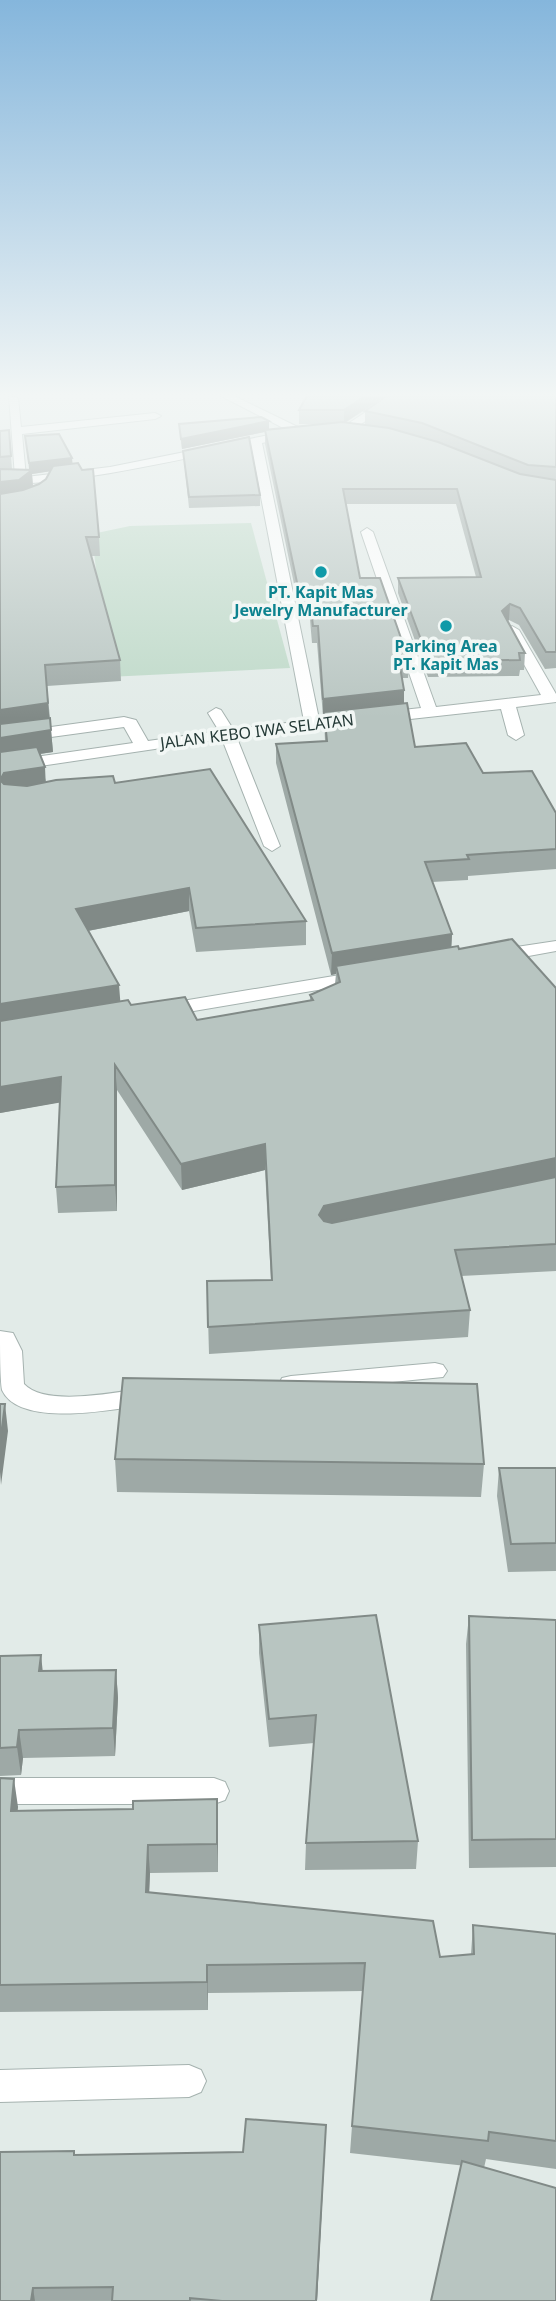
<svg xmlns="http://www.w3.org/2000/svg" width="556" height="2301" viewBox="0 0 556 2301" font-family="'Noto Sans',sans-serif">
	<rect width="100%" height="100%" fill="#e2ebe8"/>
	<path fill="#bed9c8" d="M251,523L290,668L108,677L92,534L130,526Z"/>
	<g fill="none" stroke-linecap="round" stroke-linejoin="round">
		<g stroke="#a5b2af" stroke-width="2">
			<path id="minor" d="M9,396L18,398L21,427L155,413L161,416L155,419L22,434L26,477L110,467L289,431L221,396H234L304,430V434L262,443L319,719L421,708L361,532L367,528L373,532L436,707L541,695L505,630L512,626L519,630L556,694V702L516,707L524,735L516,740L508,735L501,709L237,738L280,846L272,851L264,846L222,739L0,772V762L133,743L124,727L0,744V734L124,717L136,720L148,741L219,731L208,713L216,708L221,710L233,729L304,721L251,445C168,462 85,482 0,485V477H15Z
				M390,396H402L351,431H343V427Z
				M556,941V951L496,962L487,956L496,950Z
				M364,971L373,977L371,981L164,1016L154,1010L164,1004Z
				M0,1331L13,1333L22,1351L24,1384C46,1408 119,1391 150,1388L159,1390L162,1396L159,1402L150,1404C116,1409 20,1429 2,1390C0,1378 0,1346 0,1331Z
				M435,1363L443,1365L447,1371L443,1377L291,1392L282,1390L279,1384L282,1378L291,1376Z
				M0,1778H214L225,1782L229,1791L225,1800L214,1804H0Z
				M189,2065L201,2070L206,2081L201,2092L189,2097L0,2102V2070Z"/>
		</g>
		<use href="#minor" fill="#fff" fill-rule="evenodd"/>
	</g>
	<path fill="#9ea9a6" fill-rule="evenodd" d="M307,396H386L345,423L365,425V411L556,396V668L545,669L519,625L509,620L507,621L525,653L524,670H520L519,676L428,677L398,593V578L476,577L456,504H346L360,578L409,661L408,678H402L404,703L415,747L483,773L556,813V869L468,876V880L432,882L452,934L451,947L459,949L556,988V1271L461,1276L470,1310L468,1337L209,1354L207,1281L271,1280L265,1170L182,1190L117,1090V1211L58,1213L56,1187L60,1102L0,1113V431L9,430L12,469H29L25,436L72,464L99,537L100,556H91L120,660L121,681L47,686L53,752L39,754L46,782L115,783L306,921V945L196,952L189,911L88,931L120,1002L131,1005L197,1020L310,1001V995L335,984L336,974L331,975L276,763V744L325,741L324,716H323L317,643H312L309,608H299L265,444V432L182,449L180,434L179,424L269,421V430L328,424H299V410ZM50,471L46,479L39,484L33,486L32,474Z
		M183,451L260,495V506L189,508Z
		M115,1459L484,1464L481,1497L117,1492Z
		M499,1468H556V1571L508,1572L497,1496Z
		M469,1616L556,1620V1867L469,1868L466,1644Z
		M259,1625L418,1841L416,1869L305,1870L306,1843L314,1743L269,1747L259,1653Z
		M41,1655L42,1671L116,1670L118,1698L115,1756L23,1758L21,1775L0,1776V1656Z
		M0,1778L18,1807L17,1810L133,1809L217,1799L218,1872L150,1873L149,1892L440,1957L471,1954L473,1925L556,1934V2169L486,2159L484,2168L350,2153L352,2126L363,1991L208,1993V2010L0,2012Z
		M325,2150L317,2301H0L74,2151V2155L243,2152Z"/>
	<path fill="#818a87" d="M365,396H386L344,423V410Z
		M269,421V431L182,449L181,439Z
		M72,458L73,468L32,474L33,488L0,501V483L29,471V463Z
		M510,604L509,620L501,627L502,611Z
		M404,690V707L323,716V699Z
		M48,703L50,724L0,732V710Z
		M51,730L53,752L0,760V738Z
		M45,767L46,789L2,802L0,780L4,773Z
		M189,888V911L77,933L76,909Z
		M452,934L451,956L336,966V974L331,975L332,953Z
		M119,985L121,1010L0,1029V1004Z
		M115,1065L117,1090V1211L115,1185Z
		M61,1077L63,1102L0,1113V1087Z
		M265,1144V1170L182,1190L181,1164Z
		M556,1158V1178L323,1232L319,1215L324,1206Z
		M5,1404L8,1431L1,1485L0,1472V1443Z
		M41,1655L44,1683L39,1671Z
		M116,1670L118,1698L115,1756L113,1728Z
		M19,1730L23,1758L21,1775L17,1747Z
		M14,1779L18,1807L15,1839L11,1811Z
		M217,1799L218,1827V1872L217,1844Z
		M148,1845L150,1873L148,1920L146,1892Z
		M207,1965L208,1993V2010L207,1982Z
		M326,2125L317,2301H316Z
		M33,2288L35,2301H31Z"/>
	<path fill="#b8c5c1" stroke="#818a87" stroke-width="2" d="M307,396H365L344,410H299Z
		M387,396H556V467L528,465L422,423L365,411Z
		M261,417L269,421L181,439L179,424Z
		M342,422L389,428L438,442L520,474L556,480V652H546L520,608L510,604L502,611L525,653H519L520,660L429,661L398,578L481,577L457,489H343L360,578H380L409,661H399L404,690L323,699L318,626H313L309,592H299L265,430Z
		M9,430L11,456L0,457V431Z
		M59,434L72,458L29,463L25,436Z
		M249,437L260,495L189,497L183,451Z
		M78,463L82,470L93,469L99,537H86L120,660L45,665L48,703L0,710V494L23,490L39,484L46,479L53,466Z
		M0,469L32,470L19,480L0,482Z
		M407,703L415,747L466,743L483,773L532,771L556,813V849L467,855L469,859L425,862L452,934L332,953L276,744L327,741L324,712Z
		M50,718L51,730L0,738V724Z
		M37,747L45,767L4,773L0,780V752Z
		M210,769L306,921L196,928L189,888L76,909L119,985L0,1004V780L4,784L27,786L56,780L113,776L115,783Z
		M512,939L556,988V1158L324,1206L319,1215L324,1221L332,1223L556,1177V1244L455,1250L470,1310L208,1327L207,1281L272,1280L265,1144L181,1164L115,1065V1185L56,1187L61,1077L0,1087V1021L128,1000L131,1005L185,997L197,1020L313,1000L310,995L340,982L336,966L458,946L459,949Z
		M123,1378L477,1384L484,1464L115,1459Z
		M0,1404H5L0,1443Z
		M499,1468H556V1543L511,1544Z
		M376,1615L418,1841L306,1843L316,1715L269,1719L259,1625Z
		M469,1616L556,1620V1839L472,1840Z
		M41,1655L39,1671L116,1670L113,1728L19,1730L17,1747L0,1748V1656Z
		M0,1778L14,1779L11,1811L133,1809V1801L217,1799V1844L148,1845L146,1892L433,1921L440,1957L474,1954L473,1925L556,1934V2141L489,2132L488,2141L352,2126L365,1963L207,1965V1982L0,1985Z
		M246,2119L326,2125L316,2301H222L190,2298V2301H112L113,2287L33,2288L31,2301H0V2152L74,2151V2155L243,2152Z
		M462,2161L556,2188V2301H431Z"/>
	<linearGradient id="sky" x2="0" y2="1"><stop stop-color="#85b6dc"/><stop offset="0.55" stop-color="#f2f6f5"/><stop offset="1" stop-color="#f2f6f5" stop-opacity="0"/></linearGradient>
	<rect width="556" height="718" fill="url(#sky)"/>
	<g fill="#0f9aa8" stroke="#f2f7f5" stroke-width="2.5">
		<circle cx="321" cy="572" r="7"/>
		<circle cx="446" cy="626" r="7"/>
	</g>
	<g text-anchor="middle" stroke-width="7" stroke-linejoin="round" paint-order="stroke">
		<g font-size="16" font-weight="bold" fill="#0d838f" stroke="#f2f7f5">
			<text x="321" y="598">PT. Kapit Mas<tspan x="321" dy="18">Jewelry Manufacturer</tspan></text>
			<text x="446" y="652">Parking Area<tspan x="446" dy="18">PT. Kapit Mas</tspan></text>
		</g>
		<g font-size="16" fill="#243936" stroke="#f2f7f5">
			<text transform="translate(257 731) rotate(-7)" y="6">JALAN KEBO IWA SELATAN</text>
		</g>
	</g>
</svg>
